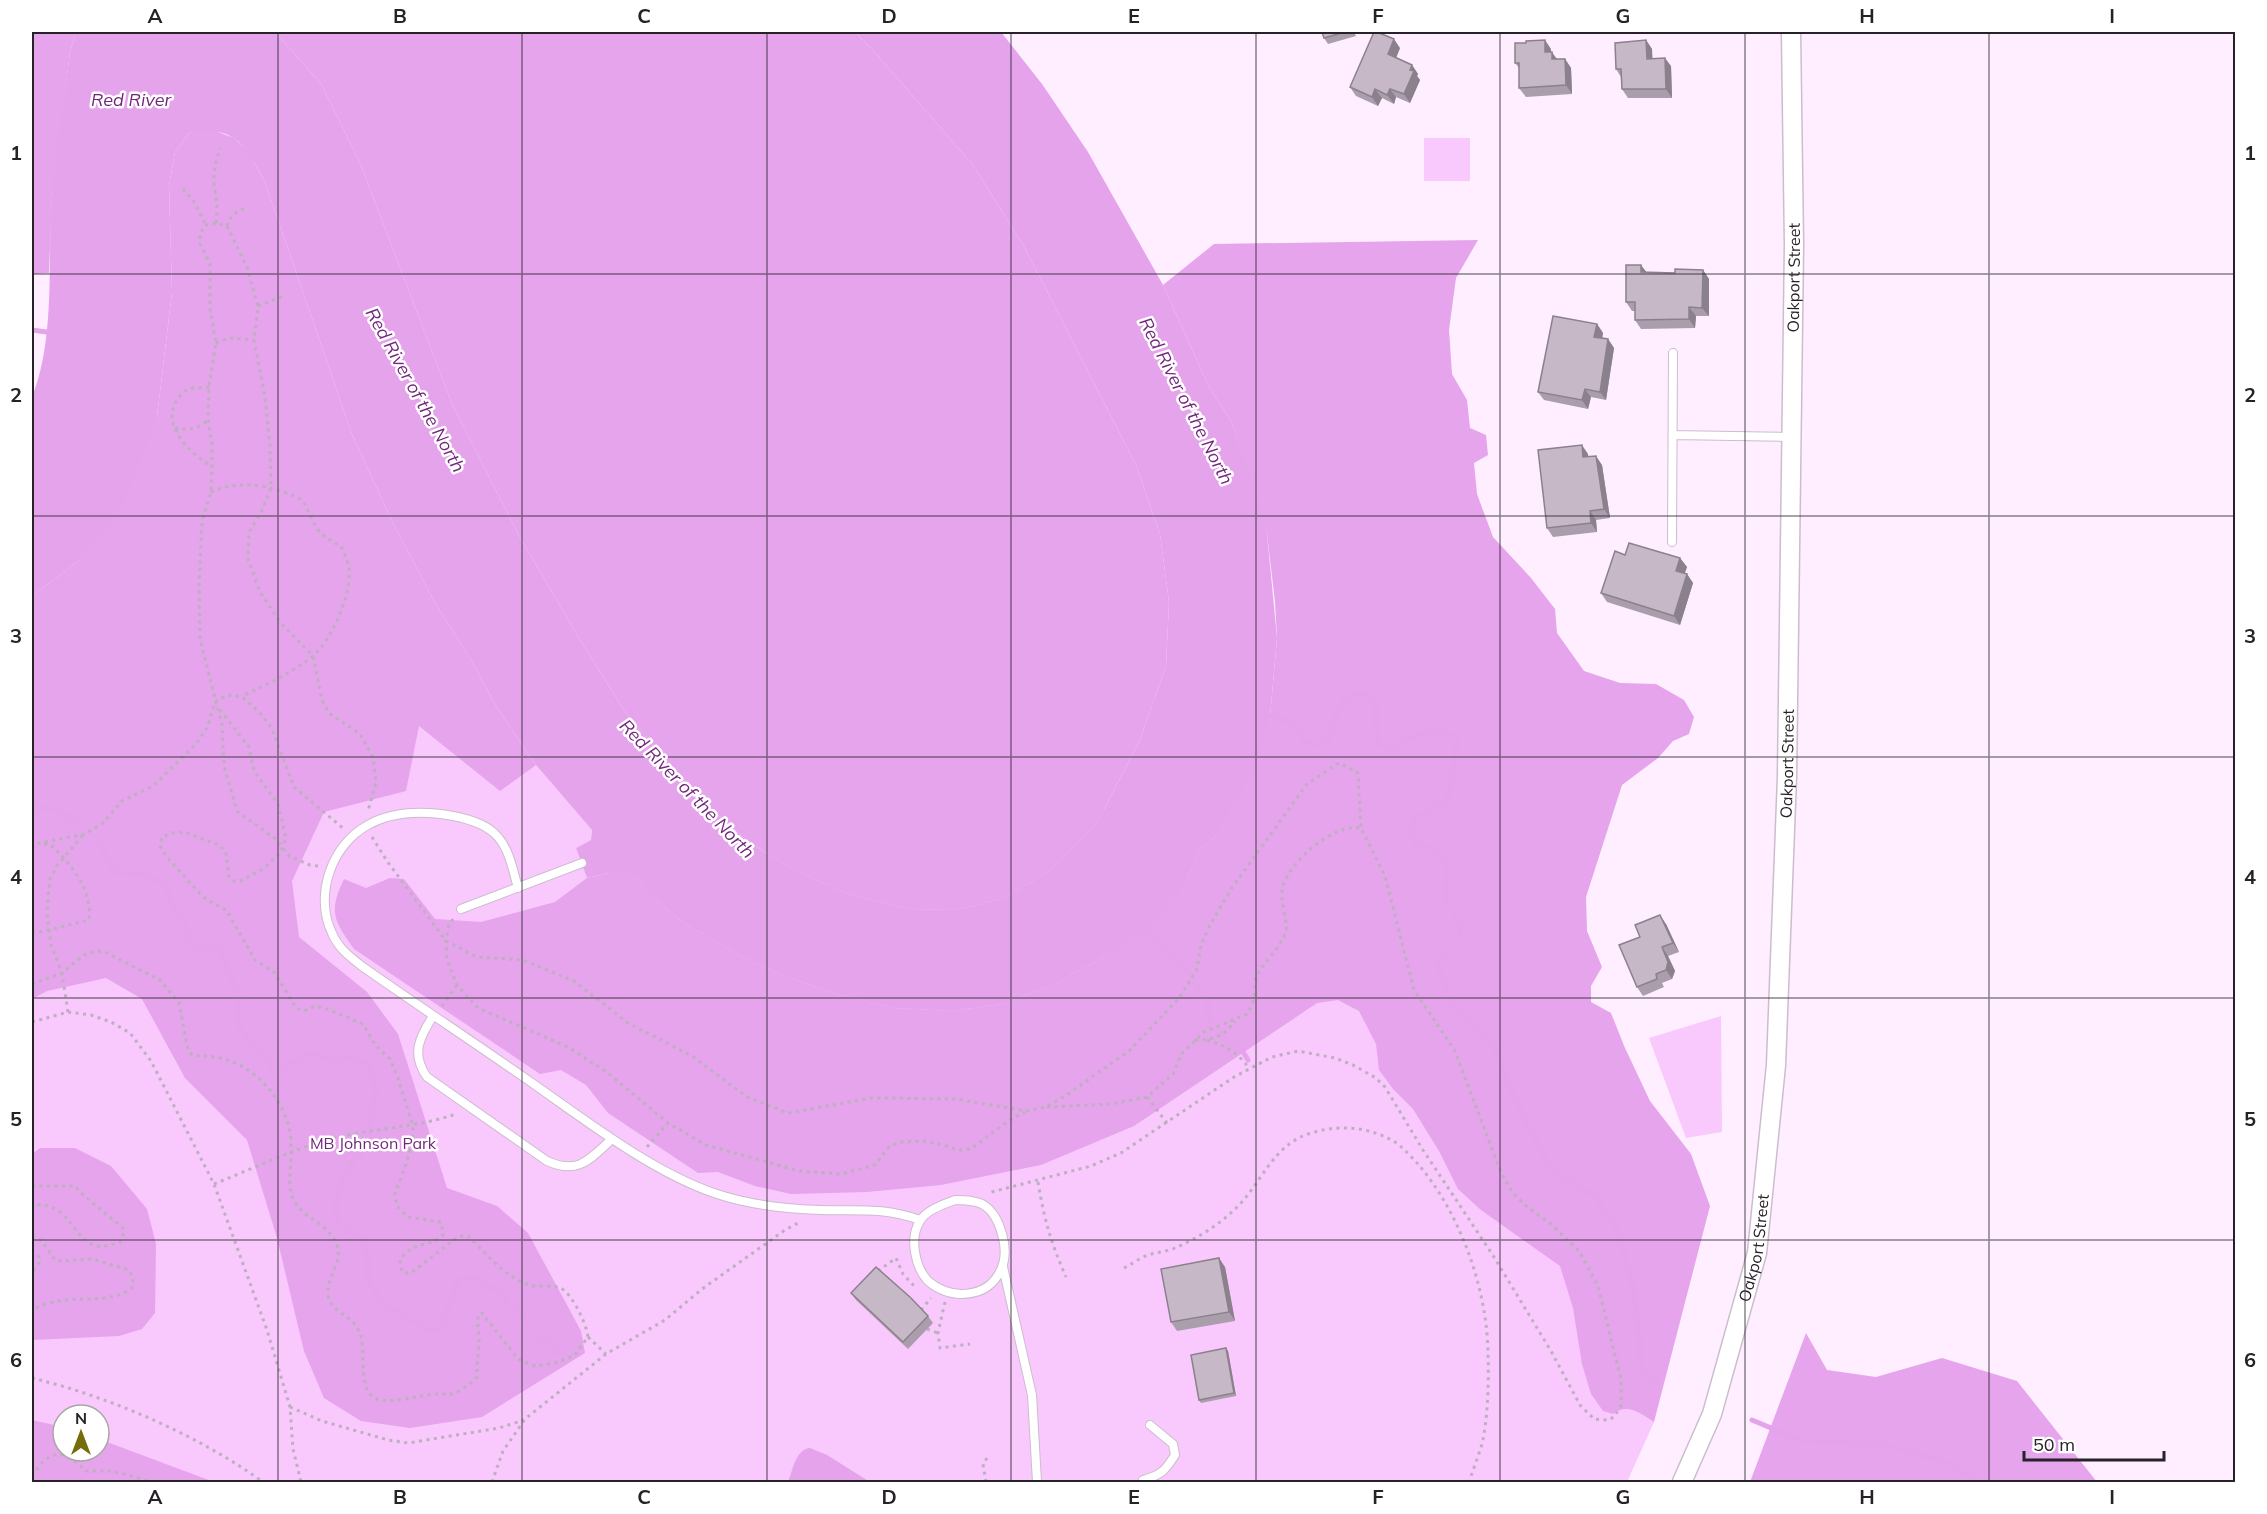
<svg xmlns="http://www.w3.org/2000/svg" width="2267" height="1514" viewBox="0 0 2267 1514" font-family="Mulish,sans-serif">
	<rect width="100%" height="100%" fill="#feeeff"/>
	<path fill="#f9c8fd" fill-rule="evenodd" d="M1424,138H1470V181H1424Z
		M77,562L536,765L592,830L591,840L576,848L587,878L1241,791L1642,1370L1654,1422L1627,1482H32V596ZM63,1415H99V1451H63Z
		M1721,1016L1722,1132L1686,1138L1649,1038Z"/>
	<path fill="#e5a4eb" d="M32,32H76L70,52L52,198L49,273L32,274Z
		M275,32H855L872,49L973,165L1025,248L1136,465L1160,534L1169,602L1166,666L1139,742L1097,823L1048,873L1001,899L957,910L907,909L850,895L793,870L746,840L692,792L626,713L580,640L518,534L452,404L360,163L321,84Z
		M210,129L234,138L248,151L265,182L352,434L392,521L434,601L473,663L496,706L536,765L500,791L419,726L406,791L324,812L292,881L299,937L367,992L398,1034L447,1188L497,1206L528,1233L581,1331L585,1353L482,1417L410,1428L361,1421L324,1398L304,1351L277,1238L247,1140L185,1078L142,999L106,978L47,991L32,999V596L77,562L157,417L172,292L169,186L175,152L189,133Z
		M1478,240L1456,278L1449,330L1452,374L1467,400L1470,428L1486,435L1488,455L1474,463L1477,494L1493,537L1531,578L1555,609L1557,633L1584,671L1620,683L1656,684L1684,700L1694,717L1689,734L1673,741L1658,758L1622,785L1586,897L1587,931L1602,967L1591,986V1002L1611,1013L1625,1048L1650,1101L1691,1154L1710,1206L1654,1422C1642,1414 1627,1402 1613,1414L1603,1411L1591,1394L1582,1364L1573,1308L1560,1266L1481,1210L1458,1189L1439,1151L1413,1109L1393,1089L1379,1070L1376,1044L1359,1011L1338,1000L1317,1003L1134,1126L1041,1165L941,1185L867,1192L791,1194L755,1186L718,1172L698,1173L608,1113L586,1085L561,1070L540,1074L354,949C334,921 328,912 344,879L366,888L390,878L404,879L435,919L481,922L555,902L587,878L609,873H626L641,879L658,902L684,923L743,957L788,977L831,992L893,1008L952,1011L1002,1004L1052,985L1104,957L1184,887L1201,847L1215,837L1270,717L1277,638L1275,602L1267,534L1232,423L1208,385L1163,285L1214,244Z
		M40,1148H75L111,1166L147,1209L156,1244L155,1313L142,1329L119,1336L32,1340V1154Z
		M1806,1333L1827,1370L1876,1377L1942,1358L2017,1381L2097,1482H1750Z
		M32,1420L63,1427V1451H99V1439L214,1482H32Z"/>
	<path fill="#e4a3ea" d="M76,32H275L321,84L360,163L452,404L518,534L580,640L626,713L692,792L746,840L793,870L850,895L907,909L957,910L1001,899L1048,873L1097,823L1139,742L1166,666L1169,602L1160,534L1136,465L1025,248L973,165L872,49L855,32H1001L1042,84L1088,152L1163,285L1208,385L1232,423L1259,504L1267,534L1277,638L1270,717L1258,755L1241,791L1215,837L1201,847L1184,887L1143,931L1104,957L1052,985L1002,1004L952,1011L893,1008L831,992L788,977L743,957L684,923L658,902L640,879L626,873H609L587,878L576,848L591,840L592,830L536,765L496,706L473,663L434,601L392,521L352,434L265,182C245,145 236,125 189,133L175,152L169,186L172,292L157,417L120,511L77,562L32,596V397C56,338 47,260 52,197C56,149 64,100 70,52Z
		M810,1448L827,1455L870,1482H788C793,1470 795,1450 810,1448Z"/>
	<g fill="none" stroke-linecap="round" stroke-linejoin="round">
		<path stroke="#e4a3ea" stroke-width="5" d="M32,330L54,333
			M1265,715C1289,719 1292,721 1305,742L1318,746L1328,740L1338,709L1346,698L1360,693L1370,697L1376,707L1378,743L1390,749C1411,737 1434,723 1457,739C1457,748 1451,790 1447,797C1440,807 1425,813 1414,818L1410,832L1418,846L1432,847L1447,861L1445,905L1461,921L1460,937L1436,961L1451,1000L1493,1045L1524,1119L1553,1171L1593,1195L1617,1230L1634,1291L1642,1370L1658,1382
			M32,806C52,807 63,811 78,825
			M101,844L115,872L146,875L164,883L171,903L189,930L186,941L192,947L219,948L238,995V1025L273,1069L282,1068L311,1053L332,1060L350,1058L369,1064L375,1093L366,1148L349,1167L343,1178L335,1212L340,1225L363,1240L366,1252L370,1285L387,1305L429,1331L441,1329L455,1287L460,1279L474,1277L494,1289L557,1353
			M1138,927L1168,949L1190,974L1207,1003L1210,1021L1226,1041L1240,1047L1248,1060
			M1752,1420L1802,1441L1882,1444L1949,1463L1977,1482"/>
		<g stroke="#ccbdcd" stroke-width="10">
			<path id="service" d="M1673,435L1791,437
				M1672,542L1673,353
				M518,888C513,871 510,851 498,837C487,824 469,819 453,816C425,811 393,811 368,825C331,845 314,896 332,933C338,948 350,957 363,967C420,1007 478,1045 535,1085C589,1123 653,1172 714,1193C749,1205 785,1209 821,1210C860,1211 882,1207 920,1220
				M461,909L582,863
				M433,1016C419,1038 411,1054 427,1077L547,1161C578,1175 589,1160 612,1139
				M955,1200C964,1200 973,1200 982,1204C993,1210 999,1223 1002,1234C1011,1264 996,1294 961,1294C950,1294 937,1289 928,1281C915,1267 909,1238 920,1221C926,1210 944,1204 955,1200Z
				M1003,1267L1032,1395L1037,1482
				M1143,1480C1161,1475 1165,1471 1175,1455L1173,1444L1150,1425"/>
		</g>
		<g stroke="#ccbdcd" stroke-width="21">
			<g id="tertiary">
				<path id="s1" d="M1682,1482L1712,1414L1757,1253L1776,1065L1787,777L1794,245L1791,32"/>
			</g>
		</g>
		<path stroke="#bdb0be" stroke-width="3" stroke-dasharray="3 4.5" stroke-linecap="butt" d="M183,189L193,200L206,225
			M216,223C218,209 216,197 214,183C213,171 217,160 220,148
			M227,226C230,216 235,212 245,208
			M258,306L286,295
			M216,343L229,338L254,340
			M209,387C203,388 195,387 189,389C182,392 176,400 174,406C164,431 194,455 212,467
			M175,428C189,430 196,430 208,420
			M211,492C240,479 273,485 302,500C318,525 311,532 341,546C344,553 348,561 349,568C352,594 332,640 312,657C291,673 266,685 242,696
			M372,837L387,861L446,941L477,957L523,960L574,981L628,1023L692,1056L747,1097L788,1113L872,1098L956,1099L1026,1111L1046,1107L1068,1094L1129,1051L1179,998L1197,969L1201,945L1210,925L1231,889L1307,784L1339,763L1358,773L1361,828L1385,876L1414,990L1455,1051L1500,1170L1512,1192L1526,1206L1551,1224L1579,1251L1598,1286L1621,1379V1405L1614,1417L1608,1420L1594,1419L1580,1405L1551,1351L1494,1257L1423,1150L1385,1087L1376,1078L1353,1065L1335,1058L1298,1051L1272,1057L1234,1077L1121,1153L1091,1166L988,1193
			M32,848L35,844L85,834L103,823L122,801L153,786L197,743L207,728L215,702L227,695L242,697L259,712L271,727L294,787L344,829
			M318,866L310,865L289,856L277,840L237,811L224,766L222,725L200,639L199,585L202,521L211,492L212,467V445L208,420L209,387L216,343L210,308V264L200,244V233L206,225L216,223L227,226L247,267L258,306L254,340L265,397L270,446L271,488L261,513L249,532L248,559L260,592L280,622L313,656L322,700L329,713L360,734L373,757L376,782L368,811
			M453,919L449,925L446,941L447,959L457,985L478,1008L568,1047L608,1073L668,1123L706,1145L799,1171L841,1174L875,1165L888,1148L900,1142L924,1141L944,1145L958,1150L971,1149L1008,1121L1025,1112
			M32,934L89,920C93,890 71,864 51,845L42,844
			M32,984L62,973L84,955L95,951L105,952L160,980L179,1003L188,1050L192,1055C200,1056 207,1056 215,1057C249,1062 279,1092 288,1124C291,1132 291,1143 291,1151C292,1166 287,1182 292,1196C302,1221 326,1219 337,1245C343,1262 327,1276 328,1293C329,1312 350,1314 358,1329C368,1347 357,1379 371,1395C381,1408 422,1394 437,1394C441,1393 446,1395 451,1394C460,1393 470,1383 477,1377C476,1365 479,1354 479,1342C479,1333 477,1325 478,1316L482,1313L518,1359L535,1366L555,1363L574,1356L588,1337C587,1325 571,1290 558,1287C547,1285 536,1288 526,1284C503,1275 485,1252 468,1236H459L411,1273H404L401,1269L400,1260C416,1238 428,1249 443,1235L441,1222L408,1217L399,1209L396,1201L395,1193L405,1167L412,1143L413,1126L398,1078L390,1059L375,1045L363,1024L325,1008L315,1006L304,1011L296,1008L275,973L255,960L227,911L203,897L166,856L160,846L162,837L171,833L184,832L219,845L226,852L229,878L234,881H240L263,869L280,853L286,838L278,804L254,771L249,747L217,706
			M442,1006L457,985
			M68,1012L62,973L51,945L47,914L48,897L50,879L57,866L83,835
			M32,1022L68,1012L91,1015L111,1022L130,1033L151,1061L214,1184L267,1330L290,1407L293,1449L301,1482
			M1195,1040C1213,1040 1225,1036 1235,1021
			M1207,1040C1226,1046 1237,1052 1249,1068
			M1147,1097L1167,1123
			M1047,1107L1111,1104L1147,1097L1173,1074L1182,1053L1204,1032L1247,1014C1250,1009 1253,1003 1254,997C1255,991 1254,984 1256,978C1263,961 1280,950 1286,931C1288,921 1279,899 1283,886C1291,860 1334,823 1361,828
			M647,1147L668,1123
			M1038,1182C1044,1219 1051,1243 1066,1277
			M214,1184C252,1169 291,1150 330,1139C372,1128 415,1128 456,1114
			M32,1186H75L83,1195L123,1228L124,1233L120,1242C114,1244 104,1247 97,1246C73,1241 69,1200 32,1205
			M32,1236L42,1241L55,1260L61,1261L92,1259L129,1270L133,1278L132,1288C110,1304 80,1296 54,1302C46,1303 38,1307 32,1310
			M32,1250L39,1257V1263L32,1272
			M1124,1268C1132,1264 1140,1258 1148,1255C1157,1252 1166,1252 1175,1248C1198,1238 1221,1224 1239,1205C1263,1180 1274,1144 1311,1133C1339,1124 1370,1127 1395,1142C1403,1147 1411,1157 1418,1164C1460,1213 1487,1288 1488,1353C1489,1379 1488,1418 1482,1444C1478,1457 1473,1470 1469,1482
			M878,1271L896,1258L903,1274L916,1288
			M945,1302L938,1333L940,1348L970,1344
			M921,1310L931,1298
			M927,1329L938,1333
			M588,1337L606,1354
			M32,1378C110,1397 198,1435 263,1482
			M290,1407L322,1421L388,1440L408,1443L499,1428L524,1420
			M32,1476C36,1471 42,1461 48,1458C63,1448 76,1462 86,1471H112L152,1482
			M492,1482L503,1451L525,1419L606,1354L665,1320L702,1289L785,1230L798,1223
			M986,1482L983,1464L989,1455"/>
		<use href="#service" stroke="#fff" stroke-width="8"/>
		<use href="#tertiary" stroke="#fff" stroke-width="18"/>
	</g>
	<path fill="#ab9eac" d="M1322,32H1354L1356,36L1328,44L1324,38Z
		M1646,40L1652,49V58L1671,66L1672,98H1628L1622,89L1621,77L1616,69Z
		M1400,48L1396,58L1412,65L1418,74L1417,76L1420,80L1410,103L1396,97L1394,104L1382,98L1378,106L1356,96L1350,87Z
		M1551,49V52L1557,59H1565L1571,68L1572,94L1526,97L1519,88V68L1515,63Z
		M1703,270L1709,279V316H1696L1695,328L1641,329L1635,320V311H1632L1626,302L1646,272L1675,273Z
		M1597,324L1603,333L1602,338L1608,339L1614,348L1606,400L1591,397L1588,409L1544,400L1538,392Z
		M1588,454V457L1602,465L1610,518L1596,520L1597,532L1553,537L1547,528Z
		M1625,555L1680,558L1687,567L1685,573L1687,574L1693,583L1680,625L1607,602L1601,593Z
		M1666,924L1679,952L1668,956L1675,971L1672,979L1662,983L1664,987L1643,996L1637,987L1640,937Z
		M1225,1267L1235,1321L1177,1331L1171,1322Z
		M851,1293L928,1316L933,1323L908,1349L856,1300Z
		M1228,1351L1236,1396L1201,1403L1199,1400Z"/>
	<path fill="#8b818c" d="M1394,39L1400,48L1394,63L1388,54Z
		M1545,40L1551,49V61L1545,52Z
		M1646,40L1652,49L1653,67L1647,59Z
		M1552,52L1558,61L1552,59Z
		M1665,58L1671,66L1672,98L1666,89Z
		M1565,59L1571,68L1572,94L1566,85Z
		M1412,65L1418,74L1417,76L1420,80L1410,103L1404,94Z
		M1375,89L1382,98L1378,106L1372,97Z
		M1390,89L1396,97L1394,104L1387,95Z
		M1641,265L1648,274L1641,272Z
		M1703,270L1709,279V316L1702,308Z
		M1689,307L1696,316L1695,328L1689,319Z
		M1597,324L1603,333L1601,345L1594,337Z
		M1608,339L1614,348L1606,400L1600,392Z
		M1585,389L1591,397L1588,409L1582,400Z
		M1582,445L1588,454L1589,466L1583,457Z
		M1596,456L1602,465L1610,518L1604,509Z
		M1590,511L1596,520L1597,532L1591,523Z
		M1680,558L1687,567L1682,580L1676,571Z
		M1687,574L1693,583L1680,625L1674,616Z
		M1660,915L1666,924L1679,952L1673,943Z
		M1662,947L1668,956L1675,971L1672,979L1666,970Z
		M1219,1258L1225,1267L1235,1321L1229,1312Z
		M1226,1348L1228,1351L1236,1396L1234,1393Z"/>
	<path fill="#c7b8c8" stroke="#8b818c" stroke-width="1.5" d="M1322,32H1345L1324,38Z
		M1374,32H1377L1394,39L1388,54L1412,65L1410,70L1414,71L1404,94L1390,89L1387,95L1375,89L1372,97L1350,87Z
		M1545,40V52H1552V59H1565L1566,85L1519,88V63H1515V43H1526V41Z
		M1646,40L1647,59L1665,58L1666,89H1622L1621,69H1616L1615,43Z
		M1626,265H1641V272L1675,273V269L1703,270L1702,308L1689,307V319L1635,320V302H1626Z
		M1553,316L1597,324L1594,337L1608,339L1600,392L1585,389L1582,400L1538,392Z
		M1582,445L1583,457L1596,456L1604,509L1590,511L1591,523L1547,528L1538,450Z
		M1629,543L1680,558L1676,571L1687,574L1674,616L1601,593L1615,551L1625,555Z
		M1660,915L1673,943L1662,947L1668,962L1666,970L1656,974L1657,979L1637,987L1619,945L1640,937L1635,925Z
		M1219,1258L1229,1312L1171,1322L1161,1269Z
		M876,1267L911,1298L928,1316L903,1342L851,1293Z
		M1226,1348L1234,1393L1199,1400L1191,1355Z"/>
	<path fill="none" stroke="#272128" stroke-width="1.5" stroke-opacity="0.55" d="M278,32V1482M522,32V1482M767,32V1482M1011,32V1482M1256,32V1482M1500,32V1482M1745,32V1482M1989,32V1482M32,274H2236M32,516H2236M32,757H2236M32,998H2236M32,1240H2236"/>
	<g text-anchor="middle" stroke-width="5" stroke-linejoin="round" paint-order="stroke">
		<g font-size="16" fill="#272128" stroke="#fff">
			<text dy="6" stroke="none"><textPath href="#s1" startOffset="1218">Oakport Street</textPath></text>
			<text dy="6" stroke="none"><textPath href="#s1" startOffset="732">Oakport Street</textPath></text>
			<text dy="6" stroke="none"><textPath href="#s1" startOffset="246">Oakport Street</textPath></text>
		</g>
		<g font-size="16" fill="#72277b" stroke="#fff">
			<text x="373" y="1149">MB Johnson Park</text>
		</g>
		<g font-size="18" font-style="italic" fill="#73277b" stroke="#fff">
			<text x="131" y="106">Red River</text>
			<text transform="translate(415 390) rotate(61)" y="6">Red River of the North</text>
			<text transform="translate(1186 401) rotate(63)" y="6">Red River of the North</text>
			<text transform="translate(687 789) rotate(46)" y="6">Red River of the North</text>
		</g>
	</g>
	<rect width="2267" height="1514" fill="none" stroke="#ffffff" stroke-width="66"/>
	<g transform="translate(81 1433)"><circle r="28" fill="#ffffff" stroke="#a9a6a9" stroke-width="1.5"/>
	<path d="M0-4.5L10 22L0 15L-10 22Z" fill="#746d0b"/>
	<text y="-9" font-size="16" font-weight="bold" text-anchor="middle" fill="#272128">N</text>
	</g>
	<path d="M2024 1451v9h140v-9" fill="none" stroke="#272128" stroke-width="3"/>
	<text x="2033" y="1451" font-size="18" fill="#272128" stroke="#ffffff" stroke-width="4.5" paint-order="stroke">50 m</text>
	<rect x="33" y="33" width="2201" height="1448" fill="none" stroke="#272128" stroke-width="2"/>
	<g font-size="20" text-anchor="middle" font-weight="bold" fill="#272128">
		<text x="155" y="23">A</text>
		<text x="400" y="23">B</text>
		<text x="644" y="23">C</text>
		<text x="889" y="23">D</text>
		<text x="1134" y="23">E</text>
		<text x="1378" y="23">F</text>
		<text x="1623" y="23">G</text>
		<text x="1867" y="23">H</text>
		<text x="2112" y="23">I</text>
		<text x="16" y="160">1</text>
		<text x="2250" y="160">1</text>
		<text x="16" y="402">2</text>
		<text x="2250" y="402">2</text>
		<text x="16" y="643">3</text>
		<text x="2250" y="643">3</text>
		<text x="16" y="884">4</text>
		<text x="2250" y="884">4</text>
		<text x="16" y="1126">5</text>
		<text x="2250" y="1126">5</text>
		<text x="16" y="1367">6</text>
		<text x="2250" y="1367">6</text>
		<text x="155" y="1504">A</text>
		<text x="400" y="1504">B</text>
		<text x="644" y="1504">C</text>
		<text x="889" y="1504">D</text>
		<text x="1134" y="1504">E</text>
		<text x="1378" y="1504">F</text>
		<text x="1623" y="1504">G</text>
		<text x="1867" y="1504">H</text>
		<text x="2112" y="1504">I</text>
	</g>
</svg>
